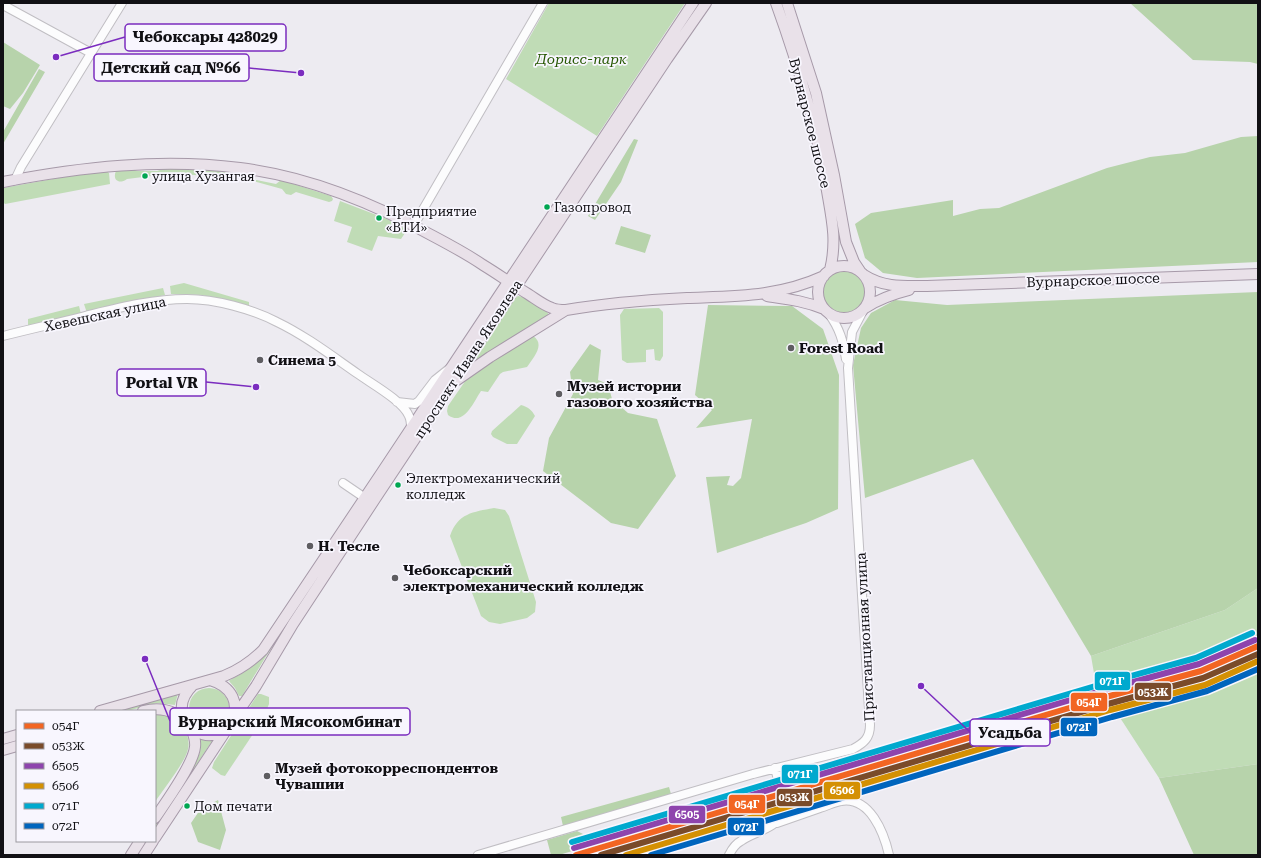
<svg xmlns="http://www.w3.org/2000/svg" width="1261" height="858" viewBox="0 0 1261 858" font-family="'Roboto Serif',serif">
	<rect width="100%" height="100%" fill="#edebf1"/>
	<path fill="#c0dcb6" d="M549,3H685L597,136L506,79Z
		M130,168L137,171H157L166,168L237,172L239,175L238,179L235,180H227L225,177L179,174L176,177L167,174L127,179C119,185 112,180 116,171Z
		M106,171L109,173L110,184L5,204L3,202V188L64,177Z
		M246,175H248L252,179L276,184L281,180L331,196L333,199L332,201L329,202L296,192L291,195L286,194L282,189L250,180L245,183L243,180Z
		M340,201L387,219L404,228L405,233L401,239L378,236L372,251L347,242L352,227L334,221Z
		M823 292a21 21 0 1 1 42 0a21 21 0 1 1-42 0Z
		M184,283L249,302V308L202,295L171,294L170,286Z
		M163,288L165,295L87,313L84,304Z
		M508,290L265,658L242,696H239L235,688L229,681L230,680C246,672 256,664 267,650Z
		M518,296L524,297L545,310L548,313V315L480,359L477,360L474,358L512,300Z
		M79,306L81,314L28,328V319Z
		M659,308L663,312V356L660,361L655,360L654,349L646,350V362L627,363L622,360L620,315L624,309Z
		M533,336C546,344 533,358 527,367L503,372L500,374L488,392L481,391C474,401 464,427 448,415L447,411L448,406L468,377Z
		M521,405C528,407 532,410 535,416L517,444H507L493,437L491,434L492,431Z
		M494,508L505,510L509,516L536,602L535,612L527,618L500,624L489,622L481,616L450,536C458,513 473,512 494,508Z
		M1258,588V764L1159,778L1095,679L1091,656L1225,610Z
		M189 708a20 20 0 1 1 40 0a20 20 0 1 1-40 0Z
		M178,693L175,705L157,703L127,711H116Z
		M258,694H261L269,697V704L267,709L255,724L257,728L225,776L221,775L212,768L214,762Z
		M158,714C168,715 175,718 182,726C187,732 190,742 188,749C186,761 163,790 155,802V715Z
		M201,740L212,741L155,828V825L196,762L200,752Z"/>
	<path fill="#b7d3ab" d="M1130,3H1258V64L1250,62L1193,60Z
		M3,42L40,65L23,93L10,109L3,106Z
		M39,69L45,72L3,144V132Z
		M1258,136V262L917,278L883,273L865,258L855,224L871,213L953,200V216L980,209L999,208L1107,168L1150,157L1185,153L1241,137Z
		M634,139L638,140L621,182L595,220L588,216Z
		M621,226L651,235L645,253L615,244Z
		M1258,292V588L1225,610L1091,656L973,459L865,498L853,365L861,328L871,313L895,300L947,305Z
		M708,305L792,306L823,329L839,375L838,509L806,523L717,553L706,477L730,476L727,485L733,486L741,478L752,419L696,428L712,410L695,395Z
		M590,344L601,350L598,380L608,384L612,399L628,413L657,419L676,476L638,529L611,523L543,471L549,438L573,394L570,372Z
		M1258,764V855H1194L1159,778Z
		M669,787L671,794L563,826L561,817Z
		M218,800L226,830L220,850L198,842L191,823L200,810Z
		M642,820L652,827L559,855H551L547,840L577,831L587,836Z"/>
	<g fill="none" stroke-linecap="round" stroke-linejoin="round">
		<g stroke="#c0bec3" stroke-width="10">
			<path id="minor" d="M3,5L91,53
				M15,180L21,167L122,3
				M414,225L543,3
				M829,314C840,329 843,341 846,359
				M3,336C30,329 58,323 85,316C118,308 152,299 187,299C215,299 252,309 277,322C306,336 332,356 358,374C372,384 403,401 409,416C411,420 411,424 411,428
				M397,402L415,404L419,401L435,380L450,368
				M343,483L365,498
				M841,801L850,793L868,780L936,761L1201,677L1258,652
				M777,823C791,818 806,813 820,808C827,806 834,802 841,801C870,796 884,833 889,855
				M478,855L753,774L853,749C864,743 870,738 870,725L848,368L852,332L863,311
				M729,855C732,849 735,844 741,841C756,830 784,828 783,805C782,793 778,780 775,768"/>
		</g>
		<g stroke="#a699a8" stroke-width="12">
			<path id="major" d="M776,3C798,64 817,127 827,191C832,220 837,241 830,270
				M787,3L816,93L834,175L846,242L854,262L860,271
				M3,182C81,167 161,158 240,168C306,176 375,204 433,236C450,245 467,254 483,265C498,274 513,285 528,294C536,299 543,305 552,308C556,310 561,310 566,310C607,303 647,300 687,298C736,296 778,297 824,276
				M818 292a26 26 0 1 1 52 0a26 26 0 1 1-52 0Z
				M864,275C884,288 905,286 927,286L1258,274
				M767,296C787,299 805,301 824,309
				M865,308C879,299 893,294 909,290
				M457,380L490,357L566,310
				M193,685C185,693 179,703 183,715C185,722 191,727 196,731C227,751 258,694 210,680
				M100,711L224,676C239,670 251,662 263,650L382,472L693,3
				M143,711C160,707 172,710 186,720
				M234,718L256,686L293,624L375,499L667,59L706,3
				M3,739L17,735
				M3,750L17,746
				M155,818C166,802 193,765 195,747C196,739 193,733 190,726
				M155,838L227,729
				M131,855L140,841
				M144,855L153,841"/>
		</g>
		<use href="#minor" stroke="#fcfcfd" stroke-width="8"/>
		<use href="#major" stroke="#e9e1e9" stroke-width="10"/>
		<g stroke="#f8f6fe" stroke-width="9">
			<path id="rail-1" d="M576,855L1106,697L1201,671L1258,646"/>
		</g>
		<g stroke="#f8f6fe" stroke-width="9">
			<path id="rail-2" d="M601,855L1108,704L1203,678L1258,654"/>
		</g>
		<g stroke="#f8f6fe" stroke-width="9">
			<path id="rail-3" d="M574,848L1104,690L1199,664L1255,640"/>
		</g>
		<g stroke="#f8f6fe" stroke-width="9">
			<path id="rail-4" d="M626,855L1110,710L1205,685L1258,661"/>
		</g>
		<g stroke="#f8f6fe" stroke-width="9">
			<path id="rail-5" d="M572,842L1102,684L1196,658L1252,633"/>
		</g>
		<g stroke="#f8f6fe" stroke-width="9">
			<path id="rail-6" d="M651,855L1112,717L1207,691L1258,669"/>
		</g>
		<use href="#rail-1" stroke="#f26522" stroke-width="6"/>
		<use href="#rail-2" stroke="#7a4b2a" stroke-width="6"/>
		<use href="#rail-3" stroke="#8e44ad" stroke-width="6"/>
		<use href="#rail-4" stroke="#d49003" stroke-width="6"/>
		<use href="#rail-5" stroke="#00a9ce" stroke-width="6"/>
		<use href="#rail-6" stroke="#0065bd" stroke-width="6"/>
	</g>
	<g fill="#00a651" stroke="#f8f6fe" stroke-width="1.5">
		<circle cx="145" cy="176" r="3.5"/>
		<circle cx="547" cy="207" r="3.5"/>
		<circle cx="379" cy="218" r="3.5"/>
		<circle cx="398" cy="485" r="3.5"/>
		<circle cx="187" cy="806" r="3.5"/>
	</g>
	<g fill="#5e5d61" stroke="#f8f6fe" stroke-width="1.5">
		<circle cx="791" cy="348" r="4"/>
		<circle cx="260" cy="360" r="4"/>
		<circle cx="559" cy="394" r="4"/>
		<circle cx="310" cy="546" r="4"/>
		<circle cx="395" cy="578" r="4"/>
		<circle cx="267" cy="776" r="4"/>
	</g>
	<g text-anchor="middle" stroke-width="3.5" stroke-linejoin="round" paint-order="stroke">
		<g font-size="13" fill="#111014" stroke="#f8f6fe" text-anchor="start">
			<text x="152" y="181">улица Хузангая</text>
			<text x="554" y="212">Газопровод</text>
			<text x="386" y="216">Предприятие<tspan x="386" dy="16">«ВТИ»</tspan></text>
			<text x="406" y="483">Электромеханический<tspan x="406" dy="16">колледж</tspan></text>
			<text x="194" y="811">Дом печати</text>
		</g>
		<g font-size="14" font-style="italic" fill="#255701" stroke="#f8f6fe">
			<text x="581" y="64">Дорисс-парк</text>
		</g>
		<g font-size="14" fill="#111014" stroke="#f8f6fe">
			<text transform="translate(810 123) rotate(76)" y="5">Вурнарское шоссе</text>
			<text transform="translate(1093 280) rotate(-2)" y="5">Вурнарское шоссе</text>
			<text transform="translate(105 314) rotate(-12)" y="5">Хевешская улица</text>
			<text transform="translate(468 359) rotate(-57)" y="5">проспект Ивана Яковлева</text>
			<text transform="translate(865 637) rotate(-93)" y="5">Пристанционная улица</text>
		</g>
		<g font-size="14" font-weight="bold" fill="#111014" stroke="#f8f6fe" text-anchor="start">
			<text x="799" y="353">Forest Road</text>
			<text x="268" y="365">Синема 5</text>
			<text x="567" y="391">Музей истории<tspan x="567" dy="16">газового хозяйства</tspan></text>
			<text x="318" y="551">Н. Тесле</text>
			<text x="403" y="575">Чебоксарский<tspan x="403" dy="16">электромеханический колледж</tspan></text>
			<text x="275" y="773">Музей фотокорреспондентов<tspan x="275" dy="16">Чувашии</tspan></text>
		</g>
	</g>
	<path fill="none" stroke="#7b2cbf" stroke-width="1.5" d="M56 57L125 37M301 73L249 68M256 387L206 382M145 659L170 721M921 686L970 732"/>
	<g fill="#7b2cbf" stroke="#f8f6fe" stroke-width="1.5">
		<circle cx="56" cy="57" r="4"/>
		<circle cx="301" cy="73" r="4"/>
		<circle cx="256" cy="387" r="4"/>
		<circle cx="145" cy="659" r="4"/>
		<circle cx="921" cy="686" r="4"/>
	</g>
	<g fill="#f8f6fe" stroke="#7b2cbf" stroke-width="1.5">
		<rect x="125" y="24" width="161" height="27" rx="4"/>
		<rect x="94" y="54" width="155" height="27" rx="4"/>
		<rect x="117" y="369" width="89" height="27" rx="4"/>
		<rect x="170" y="708" width="240" height="27" rx="4"/>
		<rect x="970" y="719" width="80" height="27" rx="4"/>
	</g>
	<g font-size="15" text-anchor="middle" font-weight="bold" fill="#111014">
		<text x="205" y="42">Чебоксары 428029</text>
		<text x="171" y="73">Детский сад №66</text>
		<text x="162" y="388">Portal VR</text>
		<text x="290" y="727">Вурнарский Мясокомбинат</text>
		<text x="1010" y="738">Усадьба</text>
	</g>
	<g stroke="#f8f6fe" stroke-width="1.5">
		<rect x="1094" y="671" width="37" height="20" rx="4" fill="#00a9ce"/>
		<rect x="1134" y="682" width="38" height="19" rx="4" fill="#7a4b2a"/>
		<rect x="1070" y="692" width="38" height="20" rx="4" fill="#f26522"/>
		<rect x="1060" y="717" width="38" height="20" rx="4" fill="#0065bd"/>
		<rect x="781" y="764" width="38" height="20" rx="4" fill="#00a9ce"/>
		<rect x="823" y="781" width="38" height="19" rx="4" fill="#d49003"/>
		<rect x="776" y="788" width="37" height="19" rx="4" fill="#7a4b2a"/>
		<rect x="728" y="794" width="38" height="20" rx="4" fill="#f26522"/>
		<rect x="668" y="805" width="38" height="19" rx="4" fill="#8e44ad"/>
		<rect x="727" y="817" width="38" height="19" rx="4" fill="#0065bd"/>
	</g>
	<g font-size="11" text-anchor="middle" font-weight="bold" fill="#fff">
		<text x="1112" y="685">071Г</text>
		<text x="1153" y="696">053Ж</text>
		<text x="1089" y="706">054Г</text>
		<text x="1079" y="731">072Г</text>
		<text x="800" y="778">071Г</text>
		<text x="842" y="794">6506</text>
		<text x="794" y="801">053Ж</text>
		<text x="747" y="808">054Г</text>
		<text x="687" y="818">6505</text>
		<text x="746" y="831">072Г</text>
	</g>
	<rect width="1261" height="858" fill="none" stroke="#111014" stroke-width="8"/>
	<rect x="16" y="710" width="140" height="132" fill="#f8f6fe" stroke="#9c9aa0"/>
	<rect x="24" y="723" width="20" height="6" fill="#f26522" stroke="#9c9aa0"/>
	<text x="52" y="730" font-size="12" fill="#111014">054Г</text>
	<rect x="24" y="743" width="20" height="6" fill="#7a4b2a" stroke="#9c9aa0"/>
	<text x="52" y="750" font-size="12" fill="#111014">053Ж</text>
	<rect x="24" y="763" width="20" height="6" fill="#8e44ad" stroke="#9c9aa0"/>
	<text x="52" y="770" font-size="12" fill="#111014">6505</text>
	<rect x="24" y="783" width="20" height="6" fill="#d49003" stroke="#9c9aa0"/>
	<text x="52" y="790" font-size="12" fill="#111014">6506</text>
	<rect x="24" y="803" width="20" height="6" fill="#00a9ce" stroke="#9c9aa0"/>
	<text x="52" y="810" font-size="12" fill="#111014">071Г</text>
	<rect x="24" y="823" width="20" height="6" fill="#0065bd" stroke="#9c9aa0"/>
	<text x="52" y="830" font-size="12" fill="#111014">072Г</text>
</svg>
